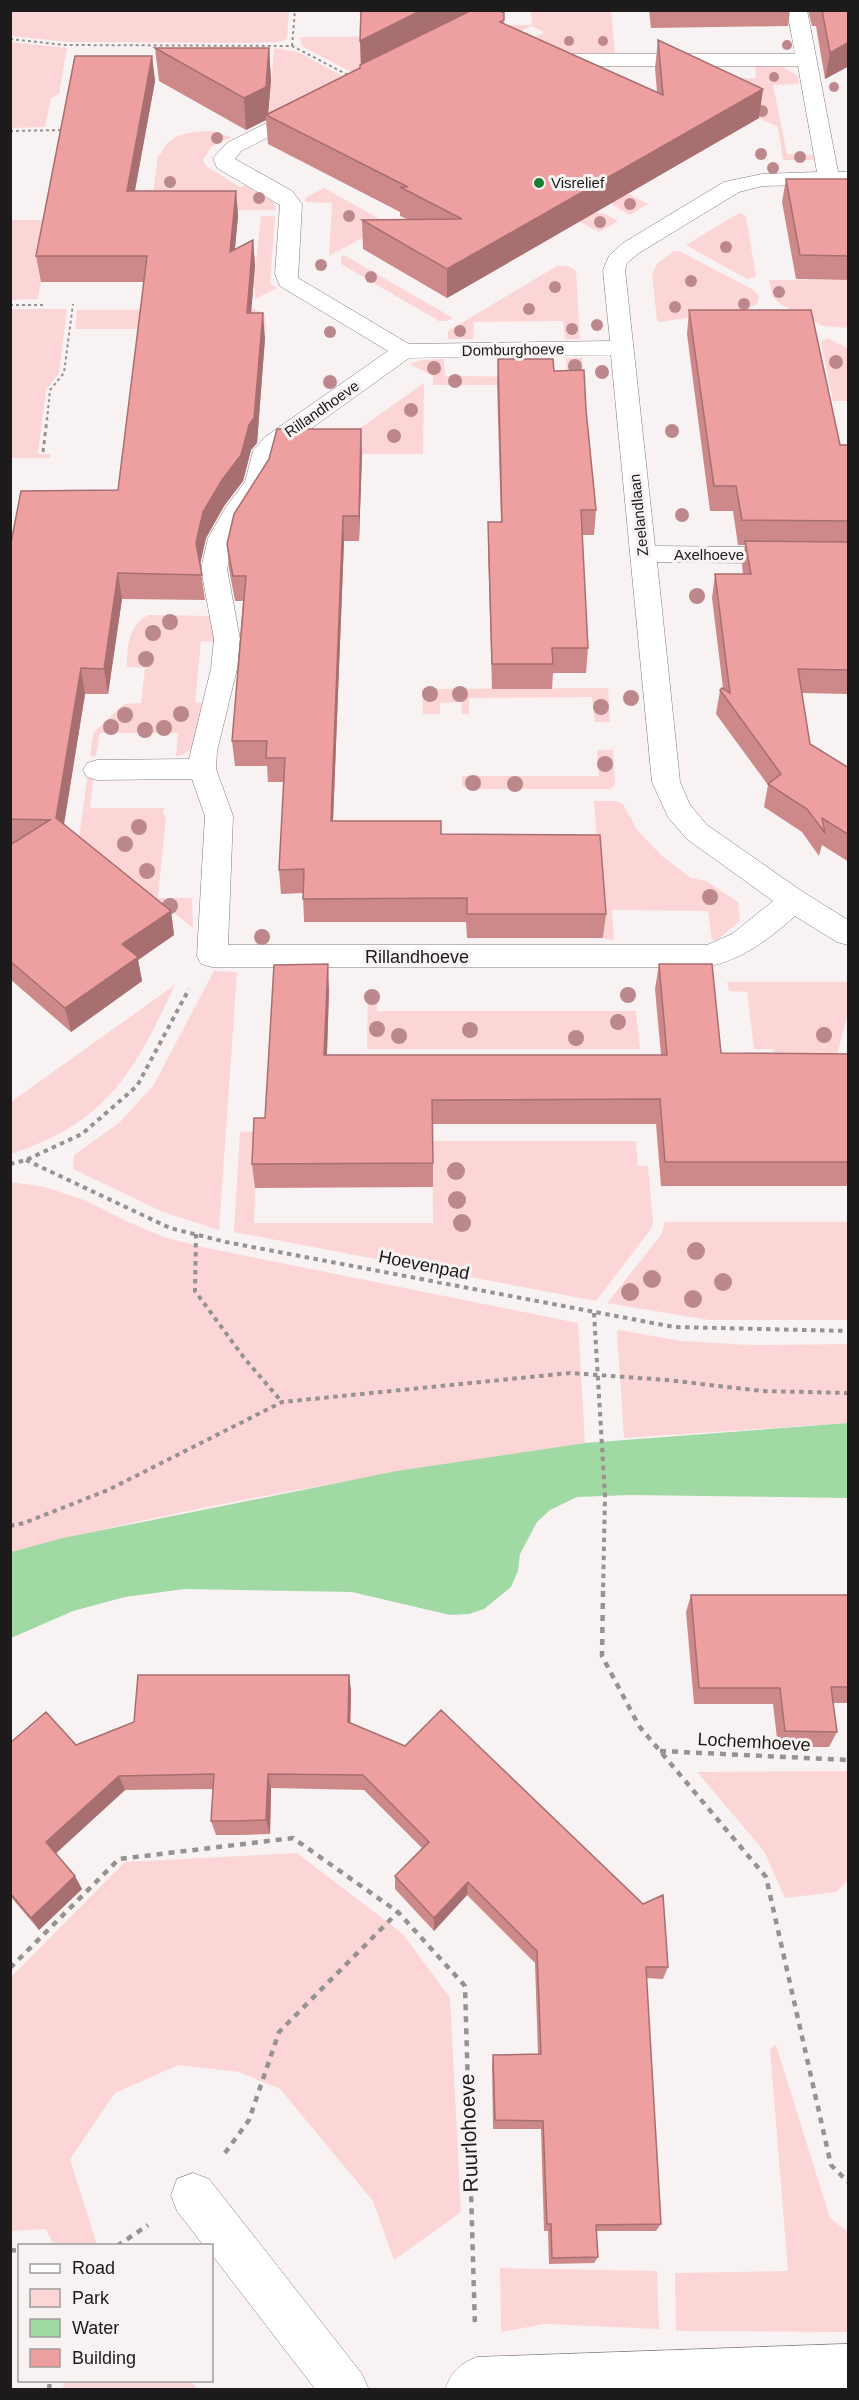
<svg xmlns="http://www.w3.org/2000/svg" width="859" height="2400" viewBox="0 0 859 2400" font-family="Arial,sans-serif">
	<rect width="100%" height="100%" fill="#f8f2f2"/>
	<path fill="#fcd6d6" d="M10,11L11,10L289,11L287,39L279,42L249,43L68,42L11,36Z
		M531,11H611L615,53H567L532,39L544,32L531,26L519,32L507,27L506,25H532Z
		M413,36L360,77L302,46L300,37Z
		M11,42L67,48L59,94L51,98L45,127L11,128Z
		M274,48L298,52L352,81L268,122Z
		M755,66L782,67L797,75L799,84L773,85L787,154L813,155L815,160H783L778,127L677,79L756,78Z
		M210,131L231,137L211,147L203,160L206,166L240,187L245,185L273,202L276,210H151L158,155H161C167,133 191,132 210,131Z
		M547,151L648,204L630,215L614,206L612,200Z
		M324,188L394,227L369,241L362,238L329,256L332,203L305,202V198Z
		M538,200L594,213H603L618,221L599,232Z
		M739,213L746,216L756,277L747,279L686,245Z
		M261,216H275L270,283L277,288L255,299L254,281Z
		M10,220H51L38,299L11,300Z
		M674,251L681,252L752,289L759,295L758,303L748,309L660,322L657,320L652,274L657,264Z
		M344,255L453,318L447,321H439L341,264V257Z
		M557,266H568L576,271L580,339H565L563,321L474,322L473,339H448V331Z
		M769,280H848V328L823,326L780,304L772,296Z
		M11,309H67L59,373L46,390L38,454H51L50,458H12L11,462Z
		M254,309L265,314L266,329H75L77,310Z
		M827,338L848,348V401H833L821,342Z
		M566,358H582L584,385H433V376L410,364L422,360L444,359L445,376L567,377Z
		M424,383L423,454H300L342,441Z
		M149,615L212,616L215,642L201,641L195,702L202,703L192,749L182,755L176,756L178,733H100L96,756H90L93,735L96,730L124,704L141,703L145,669L150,668L127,667C127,648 128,624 149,615Z
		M608,688L610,722H595L592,697L469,698V714H462L461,702L440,703V714H423L422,689Z
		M597,750H613L615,785L610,789H467L462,786V776H599Z
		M89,765H95L90,808H164L163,814L166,816L158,898H192L193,928L79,838Z
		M594,801H616L623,804L638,831L662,856L691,878L706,881L738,902L740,921L717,940H712L708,911L612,910L614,940L604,939Z
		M214,971L237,972L219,1230L163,1212L73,1169L74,1155L120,1122L153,1086Z
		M727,982H848V1013L835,1063L777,1079L773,1049H754L747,992L729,991Z
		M175,985C134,1072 108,1122 11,1154V1102Z
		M368,990H377V1011H636L640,1049H367Z
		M257,1131L254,1223H433L432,1141H636L638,1166H648L653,1222L651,1229L596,1301L234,1232L240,1132Z
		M11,1182L45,1187L87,1201L126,1221L164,1237L202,1247L578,1323L585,1443C393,1472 199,1503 11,1552Z
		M665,1222H848V1320H709L607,1303L661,1235Z
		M619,1330L681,1341L752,1345L848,1344V1423L624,1438L617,1332Z
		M848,1771V1881L836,1892L785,1898L764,1851L697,1772Z
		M297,1853L403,1934L450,1998L461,2212L394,2260L373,2201L280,2089L239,2072L178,2065L115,2093L70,2159L97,2245H54L46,2229L11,2231V1977L125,1862Z
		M776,2045L830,2218L848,2232V2332L676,2331L675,2273L788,2271L770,2049Z
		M500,2268L657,2271L659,2329L545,2324L501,2332Z
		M64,2381H190L198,2389H63Z"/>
	<path fill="#a0d9a4" d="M848,1423V1498L630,1495L577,1497L550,1510L537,1522L520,1554L518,1571L511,1587L484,1609L469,1614L450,1615L352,1592L184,1589L125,1597L73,1611L11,1638V1552L63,1538L397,1471L585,1443Z"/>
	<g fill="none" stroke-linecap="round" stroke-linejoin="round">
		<g stroke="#817c7c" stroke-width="1">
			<path id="minor" d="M787,10H807L838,172H848V184L762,186L739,192L639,253L627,263L625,270L655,546L848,548V564L657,562L680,782L690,805L707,825L803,892L848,920V945L837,942L795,916C768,940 743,959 707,967H212L201,964L197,956L205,816L192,779L97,780L87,777L83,770L87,763L97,760L189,759L211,669L214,639L201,569L208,538L226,507L245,482L253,451L265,437L388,351L280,286L275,274L280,205L217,168L213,158L227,143L300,106L307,104L314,106L317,110L314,114L241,151L235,159L292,191L302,204L298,278L409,344L610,341L603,270L609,256L623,243L724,182L762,174L817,172L798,66H562L537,55L534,51L537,47H551L566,54H795ZM611,355L652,782L668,817L687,839L773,901L732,934L707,945H228L233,816L216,769L217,751L237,669L240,639L227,569L234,538L269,483L277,453L409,358Z
				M193,2173L209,2179L362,2374L369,2390H316L212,2255V2246H204L177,2211L171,2195L177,2179Z
				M848,2344V2390H445C452,2371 459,2364 477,2357Z"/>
		</g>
		<path stroke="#979292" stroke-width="2" stroke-dasharray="3 3" stroke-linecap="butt" d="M10,39L65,45L292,46L350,76
			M292,46L295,10
			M10,131L64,130
			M10,305H43
			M47,420L50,390L64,373L73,304"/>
		<path stroke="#979292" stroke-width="3" stroke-dasharray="4 4" stroke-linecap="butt" d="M43,452L47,419"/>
		<path stroke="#979292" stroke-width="4" stroke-dasharray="4.5 4.5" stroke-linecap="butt" d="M26,1160L170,1228L226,1242L674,1327L848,1331
			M10,1164L26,1160L82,1134L137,1086L189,989
			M196,1234L195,1291L245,1359L282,1402
			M594,1313L605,1496L603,1592
			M10,1526L24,1523L108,1490L282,1402L570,1373L667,1380L762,1391L848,1393"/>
		<path stroke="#979292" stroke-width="4.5" stroke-dasharray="6 6" stroke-linecap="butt" d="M603,1591L602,1656L639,1726L766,1877L831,2165L848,2182
			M660,1751L848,1760
			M10,1968L119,1859L293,1838L398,1912L465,1986L475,2328
			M225,2153L249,2120L279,2032L398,1912
			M117,2246L148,2225
			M10,2250L20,2251
			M49,2390L50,2380"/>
		<use href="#minor" fill="#fff" fill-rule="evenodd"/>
	</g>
	<g fill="#bd888c">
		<circle cx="569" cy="41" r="5"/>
		<circle cx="603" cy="41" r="5"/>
		<circle cx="787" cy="45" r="5"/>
		<circle cx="774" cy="77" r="5"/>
		<circle cx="834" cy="87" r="5"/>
		<circle cx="762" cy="111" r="6"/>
		<circle cx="217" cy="138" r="6"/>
		<circle cx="761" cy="154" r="6"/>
		<circle cx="800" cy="157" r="6"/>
		<circle cx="773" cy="168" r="6"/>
		<circle cx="170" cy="182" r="6"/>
		<circle cx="259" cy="198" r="6"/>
		<circle cx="630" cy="204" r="6"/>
		<circle cx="349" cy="216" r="6"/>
		<circle cx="600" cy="222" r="6"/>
		<circle cx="726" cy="247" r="6"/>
		<circle cx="321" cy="265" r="6"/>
		<circle cx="371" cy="277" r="6"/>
		<circle cx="691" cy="281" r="6"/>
		<circle cx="555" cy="287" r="6"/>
		<circle cx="779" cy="292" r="6"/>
		<circle cx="744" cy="304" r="6"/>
		<circle cx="675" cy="307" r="6"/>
		<circle cx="529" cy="309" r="6"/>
		<circle cx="597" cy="325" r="6"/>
		<circle cx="572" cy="329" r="6"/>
		<circle cx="460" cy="331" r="6"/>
		<circle cx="330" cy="332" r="6"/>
		<circle cx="836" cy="362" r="7"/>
		<circle cx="575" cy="366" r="7"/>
		<circle cx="434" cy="368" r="7"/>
		<circle cx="602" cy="372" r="7"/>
		<circle cx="455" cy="381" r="7"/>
		<circle cx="330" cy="382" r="7"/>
		<circle cx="411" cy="410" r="7"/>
		<circle cx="672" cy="431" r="7"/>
		<circle cx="394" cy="436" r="7"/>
		<circle cx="682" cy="515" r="7"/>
		<circle cx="697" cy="596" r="8"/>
		<circle cx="170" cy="622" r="8"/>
		<circle cx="153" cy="633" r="8"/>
		<circle cx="146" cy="659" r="8"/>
		<circle cx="430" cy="694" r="8"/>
		<circle cx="460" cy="694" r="8"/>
		<circle cx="631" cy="698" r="8"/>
		<circle cx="601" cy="707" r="8"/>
		<circle cx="181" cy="714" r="8"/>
		<circle cx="125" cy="715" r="8"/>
		<circle cx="111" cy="727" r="8"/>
		<circle cx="164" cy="728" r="8"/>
		<circle cx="145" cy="730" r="8"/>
		<circle cx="605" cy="764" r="8"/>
		<circle cx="473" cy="783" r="8"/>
		<circle cx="515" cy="784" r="8"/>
		<circle cx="139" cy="827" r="8"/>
		<circle cx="125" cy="844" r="8"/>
		<circle cx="147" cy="871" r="8"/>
		<circle cx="710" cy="897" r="8"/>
		<circle cx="170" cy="906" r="8"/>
		<circle cx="262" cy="937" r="8"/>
		<circle cx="628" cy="995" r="8"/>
		<circle cx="372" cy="997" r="8"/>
		<circle cx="618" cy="1022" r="8"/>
		<circle cx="377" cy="1029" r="8"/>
		<circle cx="470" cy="1030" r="8"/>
		<circle cx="824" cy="1035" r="8"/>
		<circle cx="399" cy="1036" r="8"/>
		<circle cx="576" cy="1038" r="8"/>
		<circle cx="456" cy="1171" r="9"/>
		<circle cx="457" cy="1200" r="9"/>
		<circle cx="462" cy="1223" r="9"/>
		<circle cx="696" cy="1251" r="9"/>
		<circle cx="652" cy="1279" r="9"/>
		<circle cx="723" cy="1282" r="9"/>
		<circle cx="630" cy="1292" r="9"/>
		<circle cx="693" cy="1299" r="9"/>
	</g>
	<path fill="#cd898a" d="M361,10H502L504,24L657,92L655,68L658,40L763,89L759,118L447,298L363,249L362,220L407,219L400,216V212L268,144L266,120L246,130L159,81L155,48H269L271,81L268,113L360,68L361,64Z
		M649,10H790L788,26L651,28Z
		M808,10H849V66L825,79L816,26H812Z
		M152,56L155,81L135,191H236L238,216L235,249L253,240L255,265L251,313L265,338L257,443L251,450L243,481L224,506L206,538L200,565L205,600L122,599L108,694H85L64,824L171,911L174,935L138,960L142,981L71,1032L10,979V845L12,844H10V548L118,490L144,282H41L36,256Z
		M786,179H849V280L796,279L782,202Z
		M689,310L840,445H849V694L802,693L810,744L849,768V862L822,845L819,856L802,832L764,807L768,785L716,714L720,690L723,688L712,598L715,574H743L742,565L745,545H738L733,511H710L687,334Z
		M498,359L554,371L586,410L596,510L594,535H582L588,648L586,673H553L552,689H492L488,547V522H501L497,384Z
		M362,454L359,541H344L333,821L441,834L606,914L603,938H467L466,922H304L303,893L281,894L279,870L284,782H268L267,766H235L232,741L243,601H235L229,569L227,544Z
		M659,964L721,1053L849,1054V1186H661L656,1124H433V1187L255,1188L252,1164L265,1118L329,990L327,1055H661L655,989Z
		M691,1595H849V1703H833L837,1732L829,1747H778L773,1704H694L686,1612Z
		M349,1675L351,1691L350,1723L668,1967L663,1979L646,1978L661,2224L656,2231H596L598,2257L594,2263L549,2264L548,2231H544L541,2129H493L492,2065L493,2055L538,2054L535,1963L467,1895L434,1931L395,1889V1876L422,1848L364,1790L271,1788L270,1834L243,1835H216L211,1821L213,1789L125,1790L56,1853L82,1889L39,1930L10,1896V1743L76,1745Z"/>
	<path fill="#a76f70" d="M422,10H493L361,73L360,41Z
		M849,42V66L825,79L830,53Z
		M269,48L271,81L268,116L266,115V120L246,130L244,98Z
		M152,56L155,81L130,216L127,191Z
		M763,89L759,118L447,298V269Z
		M236,191L238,216L232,277L230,252Z
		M253,240L255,265L249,339L247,313Z
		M263,313L265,338L257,443L251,450L243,481L224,506L206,538L199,568L196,543L203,512Z
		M361,429L362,454L359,541V516Z
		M343,516L344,541L332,845L331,821Z
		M118,573L122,599L108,694L104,669Z
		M81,668L85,694L61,842L56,818Z
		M171,911L174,935L138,960L142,981L71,1032L65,1008L122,944Z
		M328,964L329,990L326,1080L324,1055Z
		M349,1675L351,1691L350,1737L348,1722Z
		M268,1774L271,1788L270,1834L266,1820Z
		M119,1776L125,1790L53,1856L46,1842Z
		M75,1876L82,1889L39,1930L31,1918Z
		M468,1882L467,1895L434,1931V1918Z"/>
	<path fill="#ee9fa0" stroke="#a76f70" stroke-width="1.5" d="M361,10H422L360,41Z
		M472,10H498L504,13V20L500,22L663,95L658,40L763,89L447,269L362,220L462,219L400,187H408L266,115L360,68V65Z
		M822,10H849V42L830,53Z
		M155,48H269L266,87L244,98Z
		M75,56H152L127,191H236L230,252L253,240L247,313H263L254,418L249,425L241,455L222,480L203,512L196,543L202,575L118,573L104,669L81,668L56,818L171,911L122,944L138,957L65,1008L10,961V845L50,820L10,819V548L21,491L118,490L147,256H36Z
		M786,179H849V256L800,255Z
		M689,310H811L840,445H849V521L742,520L736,486H714Z
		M498,359H553L554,371L584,370L586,410L596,510H581L588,648H552L553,664H492L488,522H502Z
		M277,429H361L359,516H343L331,821H441V834L600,835L606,914H467V898L303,899L304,869L279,870L285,758H266L267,741H232L246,576H233L227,544L234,514L269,459Z
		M745,541L849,542V670L798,669L810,744L849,768V835L822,818L825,833L807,809L768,784L781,774L720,690L722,688L730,693L715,574H751Z
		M328,964L324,1055H667L659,964H712L721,1053L849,1054V1162H665L660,1099L432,1100L433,1163L252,1164L254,1118H265L274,965Z
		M691,1595H849V1687H831L837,1732L785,1731L780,1688H699Z
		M138,1675H349L348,1722L405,1746L441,1710L643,1904L663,1895L668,1967H646L661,2224L596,2225L598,2257L552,2258L551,2224H547L543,2121L495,2120L493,2055L541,2054L537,1951L468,1882L434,1918L395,1876L429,1842L363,1775L268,1774L266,1820L239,1821H211L214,1774L119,1776L46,1842L75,1876L31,1918L10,1893V1743L46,1712L76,1745L134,1722Z"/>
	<circle fill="#1b7e31" stroke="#f8f2f2" stroke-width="2" cx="539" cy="183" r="6"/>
	<g text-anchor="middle" stroke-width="6" stroke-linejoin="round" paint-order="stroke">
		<g font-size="15" fill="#1c1a1a" stroke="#f8f2f2" text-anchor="start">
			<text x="551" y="188">Visrelief</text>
		</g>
		<g font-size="15" fill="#1c1a1a" stroke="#f8f2f2">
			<text transform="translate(513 350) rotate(-1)" y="5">Domburghoeve</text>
			<text transform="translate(322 409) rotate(-35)" y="5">Rillandhoeve</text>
			<text transform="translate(639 515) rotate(-96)" y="5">Zeelandlaan</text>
			<text x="709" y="560">Axelhoeve</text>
		</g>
		<g font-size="18" fill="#1c1a1a" stroke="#f8f2f2">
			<text x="417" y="963">Rillandhoeve</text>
			<text transform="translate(424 1265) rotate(11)" y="6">Hoevenpad</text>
			<text transform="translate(754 1742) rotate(3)" y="6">Lochemhoeve</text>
		</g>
		<g font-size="21" fill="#1c1a1a" stroke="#f8f2f2">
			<text transform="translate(469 2133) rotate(-92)" y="7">Ruurlohoeve</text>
		</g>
	</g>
	<rect width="859" height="2400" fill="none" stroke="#1c1a1a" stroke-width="24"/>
	<rect x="18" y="2244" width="195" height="138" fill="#f8f2f2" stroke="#a09c9c" stroke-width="1.5"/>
	<rect x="30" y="2264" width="30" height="9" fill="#ffffff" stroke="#a09c9c" stroke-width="1.5"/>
	<text x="72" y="2274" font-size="18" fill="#1c1a1a">Road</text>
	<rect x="30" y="2289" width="30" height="18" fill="#fcd6d6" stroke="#a09c9c" stroke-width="1.5"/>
	<text x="72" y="2304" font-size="18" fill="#1c1a1a">Park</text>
	<rect x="30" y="2319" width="30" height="18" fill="#a0d9a4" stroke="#a09c9c" stroke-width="1.5"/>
	<text x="72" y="2334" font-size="18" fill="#1c1a1a">Water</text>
	<rect x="30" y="2349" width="30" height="18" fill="#ee9fa0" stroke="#a09c9c" stroke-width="1.5"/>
	<text x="72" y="2364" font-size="18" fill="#1c1a1a">Building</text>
</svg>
